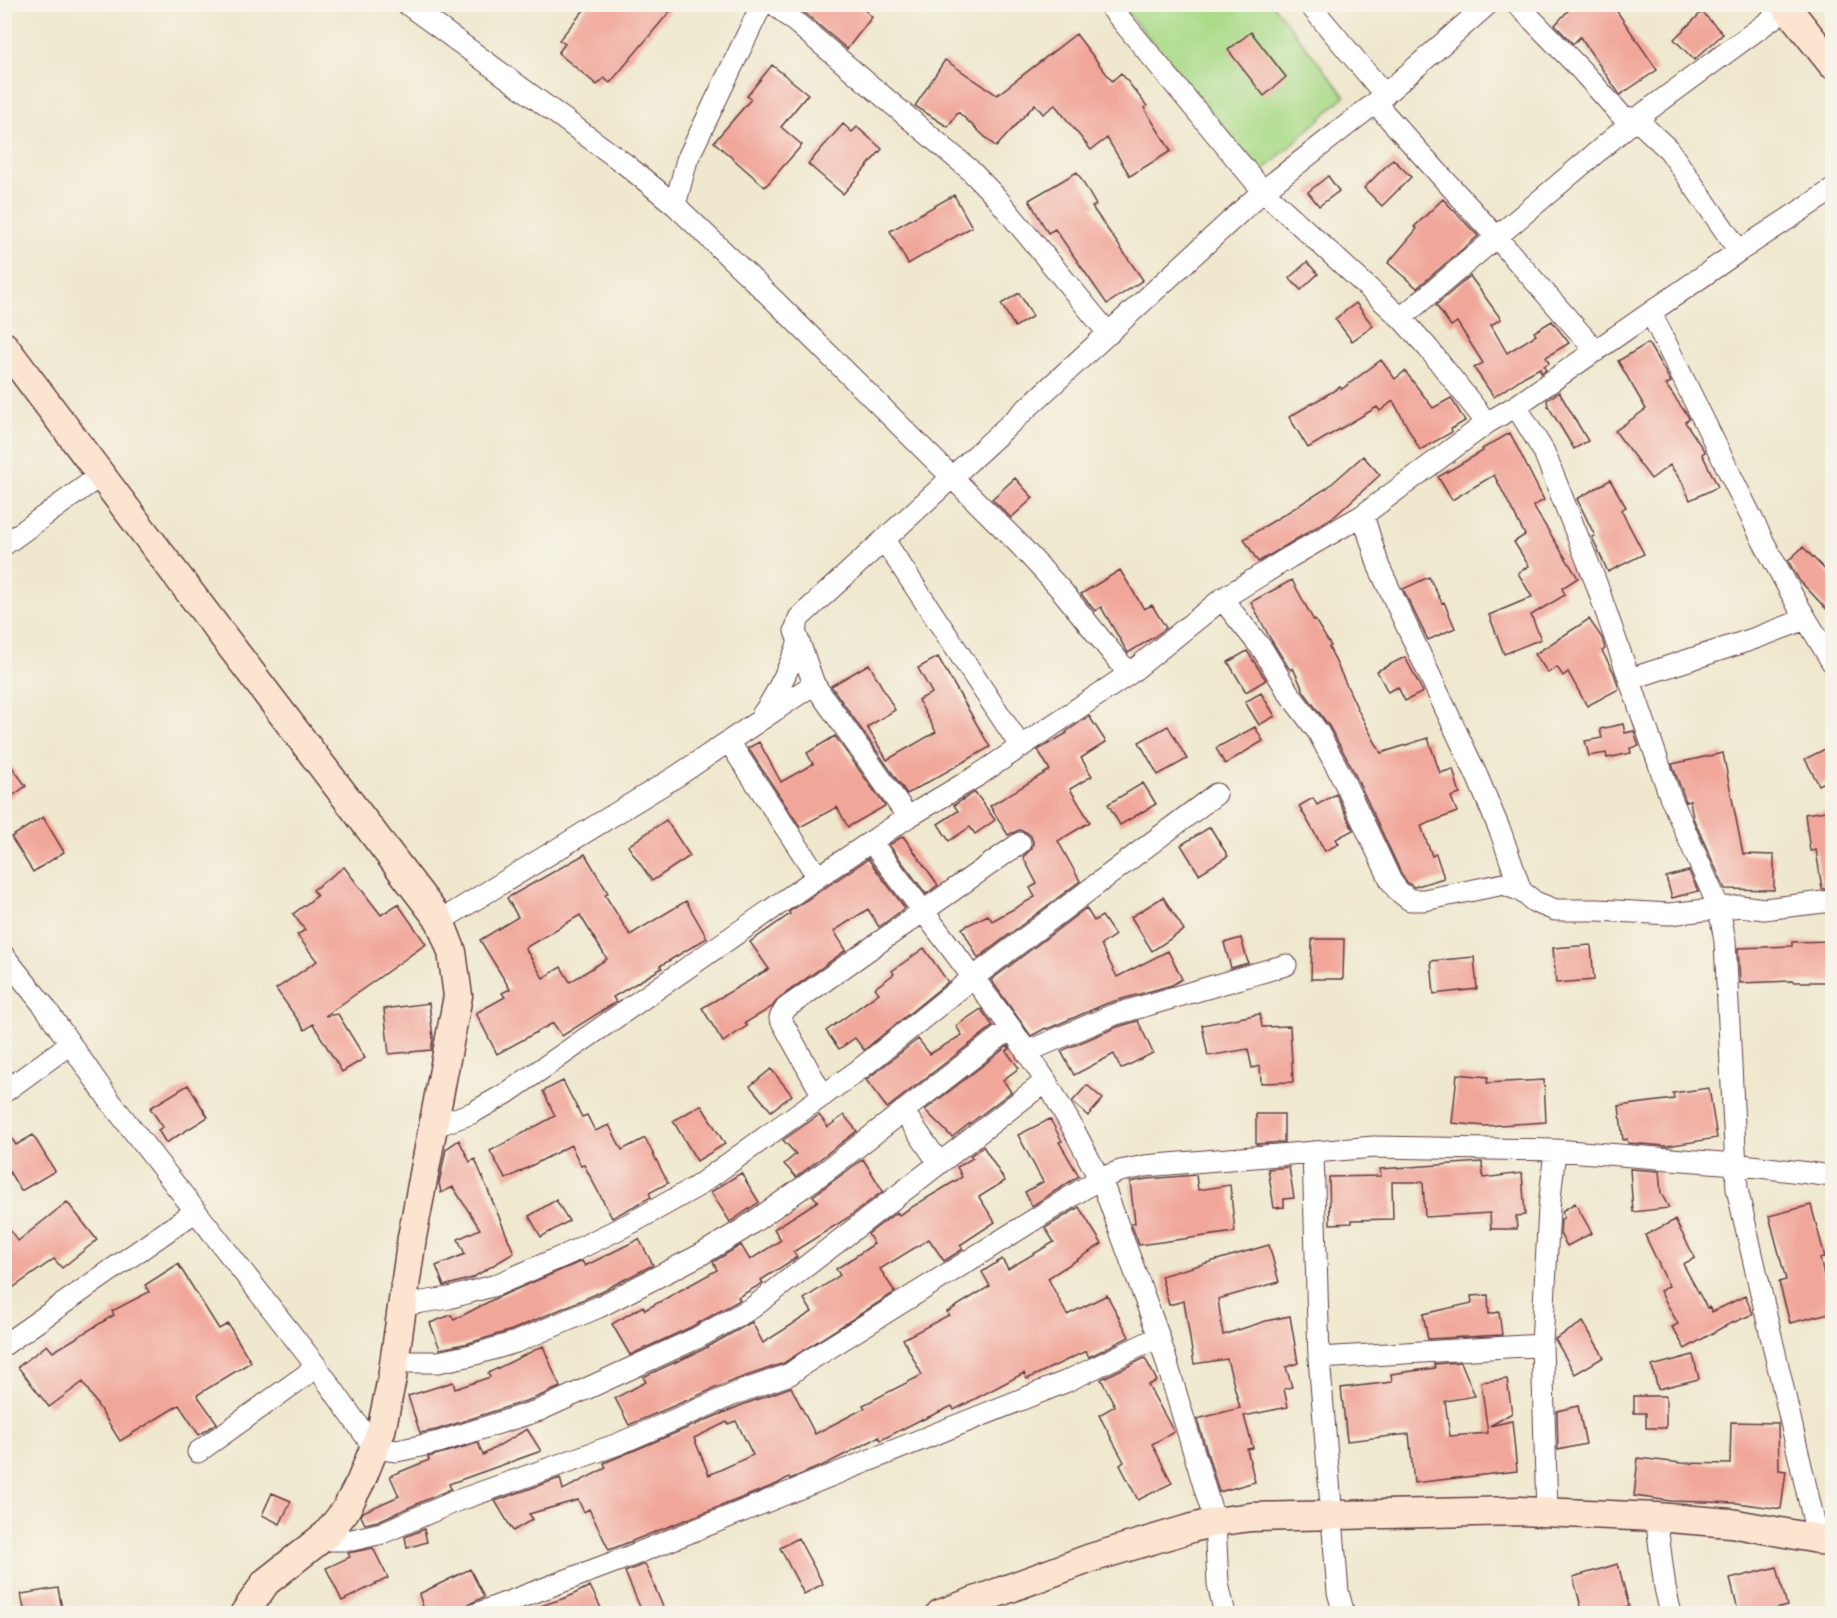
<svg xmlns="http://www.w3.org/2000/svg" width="1837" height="1618" viewBox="0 0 1837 1618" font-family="Sriracha,sans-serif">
	<rect width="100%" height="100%" fill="#f7f3e8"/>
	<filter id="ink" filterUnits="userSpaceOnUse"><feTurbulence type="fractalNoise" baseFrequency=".0167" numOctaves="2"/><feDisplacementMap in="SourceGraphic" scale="12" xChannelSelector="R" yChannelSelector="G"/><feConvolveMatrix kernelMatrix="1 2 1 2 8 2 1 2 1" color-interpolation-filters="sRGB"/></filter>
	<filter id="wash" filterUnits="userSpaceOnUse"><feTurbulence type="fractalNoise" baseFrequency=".008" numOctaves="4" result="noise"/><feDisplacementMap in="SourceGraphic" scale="24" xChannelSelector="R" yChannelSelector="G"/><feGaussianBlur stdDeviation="1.35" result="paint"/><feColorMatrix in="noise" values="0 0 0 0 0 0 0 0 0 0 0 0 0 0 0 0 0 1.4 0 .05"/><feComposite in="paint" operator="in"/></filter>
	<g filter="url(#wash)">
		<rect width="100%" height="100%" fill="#efe8ce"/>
		<path fill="#aadb89" stroke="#7a7d5a" stroke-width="1.5" d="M1121,5H1273L1345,96L1262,172Z"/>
		<g id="blocks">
			<path fill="#f1a69a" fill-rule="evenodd" d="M589,4H676L610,83L604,78L597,85L558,53L565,44L559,40Z
				M794,4H858L872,17L847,49Z
				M1574,4H1612L1657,70L1620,95L1580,37L1573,44L1555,25Z
				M1702,12L1723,34L1694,60L1674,39Z
				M1251,32L1286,77L1264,96L1228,50Z
				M1076,34L1112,81L1121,73L1147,106L1144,108L1171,151L1130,176L1107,138L1091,150L1055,105L1043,114L1035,104L996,147L958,112L948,127L915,106L945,60L997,95Z
				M772,65L808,94L781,127L802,145L765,187L714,142L751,99L747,96Z
				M843,124L852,132L857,127L882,149L843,194L808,164Z
				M1393,159L1411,177L1382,206L1364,188Z
				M1077,172L1096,205L1092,207L1143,280L1107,304L1055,229L1048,233L1029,200Z
				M1328,176L1339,191L1319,206L1308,192Z
				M954,195L972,227L908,264L890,231Z
				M1443,199L1478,236L1417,288L1388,263L1417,229L1414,227Z
				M1307,262L1318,274L1301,290L1289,278Z
				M1470,276L1501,319L1491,325L1507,353L1536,335L1534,332L1552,321L1569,343L1546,357L1549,363L1544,366L1546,370L1541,373L1540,368L1525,376L1494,397L1474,368L1483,363L1457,322L1451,326L1436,305Z
				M1019,293L1033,316L1015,327L1001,304Z
				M1356,303L1373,326L1352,341L1335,319Z
				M1648,343L1671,382L1666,385L1688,416L1689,419L1685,422L1705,452L1702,454L1718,487L1690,500L1682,482L1670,465L1651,479L1615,431L1646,409L1618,361Z
				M1381,360L1395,379L1405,371L1433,408L1451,398L1465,421L1451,429L1452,432L1420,450L1393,401L1380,411L1377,407L1308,448L1289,417L1340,387L1342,389Z
				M1559,392L1588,441L1574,449L1548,406L1547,400Z
				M1510,433L1544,500L1533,506L1578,578L1562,588L1565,595L1531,615L1541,639L1504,654L1489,615L1532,597L1518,573L1529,566L1514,542L1525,535L1494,475L1452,500L1438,477L1483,451L1482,449Z
				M1363,456L1380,475L1335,516L1258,562L1244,539L1327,488Z
				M1015,478L1033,498L1011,518L992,499Z
				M1610,480L1626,507L1621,510L1644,554L1608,572L1592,537L1595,536L1577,499Z
				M1803,547L1833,578V616L1799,580L1788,561Z
				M1120,570L1144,609L1152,605L1166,628L1154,637L1128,653L1101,607L1095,611L1081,594Z
				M1429,577L1442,603L1444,602L1455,628L1428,640L1403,589Z
				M1292,580L1314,621L1315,620L1331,646L1329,647L1359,712L1381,753L1428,738L1440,773L1453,769L1460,794L1451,797L1457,812L1421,826L1432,856L1436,854L1444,878L1414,887L1407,882L1402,875L1352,768L1329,726L1304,692L1293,668L1291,670L1288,667L1270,638L1251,602Z
				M1589,619L1602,638L1605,649L1602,651L1614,673L1619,689L1587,706L1568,672L1563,676L1557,667L1548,673L1535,654Z
				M1247,651L1266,680L1246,692L1228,662Z
				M938,657L990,747L907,794L831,686L869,664L895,710L867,727L887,760L936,732L918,700L932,693L918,668Z
				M1405,657L1423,692L1405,701L1398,687L1388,692L1377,671Z
				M1261,693L1275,716L1259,725L1245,702Z
				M1089,716L1106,742L1081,758L1092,776L1070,789L1090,822L1058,841L1080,881L978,958L962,928L988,915L992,921L1035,897L1030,888L1037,884L1023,857L1032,848L1033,842L1031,836L1026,832L1019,830L1008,835L990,806L1050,770L1038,750L1067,733L1066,732Z
				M1623,724L1625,733L1634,731L1639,746L1630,748L1631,753L1607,758L1606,753L1589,756L1585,741L1602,738L1600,729Z
				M1168,726L1187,759L1158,775L1139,742Z
				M1255,727L1263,741L1225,764L1216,748Z
				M835,736L885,806L848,827L837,807L800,827L748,748L759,742L781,782L813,764L807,753Z
				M1833,745V778L1819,785L1805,759Z
				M1723,753L1743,854L1774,855V890L1725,889L1693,818L1690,801L1686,802L1682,791L1672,764Z
				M4,756L26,786L4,802Z
				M1143,783L1156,804L1120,825L1108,804Z
				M975,792L995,820L975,834L970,827L949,841L938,824L958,811L954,805Z
				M1336,794L1353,830L1336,839L1339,844L1325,851L1299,806L1313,798L1317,805Z
				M1833,810V889H1822L1816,850L1810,851L1805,814Z
				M43,817L64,852L33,872L11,837Z
				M666,820L690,856L652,881L628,846Z
				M1210,827L1228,856L1199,874L1181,845Z
				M903,836L938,885L926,894L889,845Z
				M585,854L608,893L605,895L630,935L686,901L707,938L660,966L662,968L613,997L616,1002L562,1036L553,1023L497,1054L476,1013L505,997L502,993L510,989L480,940L518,917L507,898ZM580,915L607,959L570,982L561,967L543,978L525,948Z
				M868,859L905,908L879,927L868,909L834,931L846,950L779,998L772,1007L745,1023L747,1026L723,1042L702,1008L769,969L750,942L790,914L789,912Z
				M344,867L381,915L398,904L426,944L325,1016L338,1014L365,1058L342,1072L313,1024L305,1030L276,989L317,961L297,935L305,930L293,914L317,896L313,890Z
				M1689,871L1698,891L1672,898L1666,877Z
				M1163,897L1184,930L1152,951L1131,917Z
				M1086,908L1094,921L1102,916L1115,935L1101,945L1117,977L1168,951L1182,979L1172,985L1108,1003L1047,1029L1046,1028L1031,1036L991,980Z
				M1241,938L1248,963L1231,968L1224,943Z
				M1312,939H1344L1343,979H1311Z
				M1833,941V982H1793V981L1740,983L1738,948L1792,946V942Z
				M1591,945L1594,980L1556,983L1553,948Z
				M924,948L948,982L864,1050L855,1038L839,1049L826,1031L879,993L875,988L894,974L892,971Z
				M1474,957L1477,989L1434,994L1431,961Z
				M429,1003L433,1038L431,1050L389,1054L384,1009Z
				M981,1009L993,1026L887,1108L866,1080L918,1039L930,1054L962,1035L956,1026Z
				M1260,1014L1262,1027L1290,1026L1293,1082L1261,1083L1260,1066L1252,1068L1248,1049L1208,1056L1202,1025Z
				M1138,1021L1153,1053L1121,1069L1114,1054L1074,1075L1061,1051L1117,1027Z
				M1008,1046L1010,1049L1006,1051L1019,1068L1003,1080L1011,1092L952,1137L925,1110Z
				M771,1069L792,1095L771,1111L750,1086Z
				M1457,1074L1488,1077L1487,1083L1544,1080L1546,1122L1485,1126L1452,1123Z
				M563,1081L582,1117L587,1115L595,1131L609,1125L622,1150L645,1138L668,1183L649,1193L651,1197L612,1218L584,1165L581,1166L571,1145L506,1179L490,1151L555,1116L543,1091Z
				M188,1085L208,1117L166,1143L158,1130L163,1127L150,1108Z
				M1087,1085L1103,1099L1088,1116L1072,1102Z
				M1709,1088L1717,1138L1667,1146L1628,1143L1627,1139L1623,1140L1619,1106L1674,1099L1673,1093Z
				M701,1105L725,1144L697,1161L673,1121Z
				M1256,1114H1284V1142L1256,1144Z
				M819,1115L828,1127L844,1115L857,1131L796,1177L784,1164L796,1154L783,1140Z
				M1050,1119L1062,1141L1059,1142L1079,1176L1032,1206L1025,1192L1043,1182L1018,1135Z
				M4,1127L16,1145L33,1135L55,1171L21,1191L4,1163Z
				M459,1140L470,1162L475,1159L514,1253L472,1278L444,1286L436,1266L465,1254L458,1239L480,1229L453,1187L441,1193L439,1183L446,1149Z
				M983,1146L1005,1181L979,1197L995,1222L960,1245L963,1249L944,1261L929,1239L880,1269L895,1292L784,1363L732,1381L629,1425L615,1398L646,1382L643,1377L702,1350L752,1322L763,1343L812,1312L804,1299L840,1275L836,1269L874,1244L868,1234L897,1212L899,1215L962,1177L957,1167L973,1158L970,1156Z
				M863,1159L883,1191L849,1217L793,1252L797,1257L761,1280L763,1283L738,1297L740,1300L691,1327L630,1355L612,1324L643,1306L645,1310L717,1270L713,1262L741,1245L750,1260L781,1240L774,1229L818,1201L813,1196Z
				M1482,1162L1483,1178L1522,1173L1525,1215L1516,1216L1517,1229H1491L1490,1213L1425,1217L1423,1182H1392L1393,1219L1352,1220V1223L1330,1224L1329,1177L1381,1176L1380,1169Z
				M1289,1167L1294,1198L1284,1199V1207L1274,1208L1268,1169Z
				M1630,1169L1659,1171L1661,1193L1669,1208L1633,1212Z
				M741,1173L759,1202L730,1222L711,1192Z
				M1196,1175L1198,1190L1230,1185L1235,1232L1139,1245L1131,1224L1135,1223L1130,1182L1147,1179Z
				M556,1200L569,1221L541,1237L529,1216Z
				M67,1202L97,1240L62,1268L54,1259L4,1294V1222L18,1241Z
				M1575,1203L1592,1233L1567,1246L1560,1234L1561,1219L1564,1218L1562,1211Z
				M1811,1205L1825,1257L1820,1259L1833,1312L1790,1323L1779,1282L1786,1280L1769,1216Z
				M1079,1207L1102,1244L1048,1278L1067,1315L1107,1295L1129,1337L1089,1357L1086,1351L1027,1379L1024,1373L954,1410L952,1406L922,1420V1419L881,1440L879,1437L828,1463L790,1479L789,1477L777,1484L609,1550L589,1509L584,1512L578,1500L529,1514L533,1519L513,1531L495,1501L560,1478L563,1490L606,1468L604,1463L742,1405L791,1387L815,1434L865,1408L863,1405L922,1375L903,1339L949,1315L947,1312L990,1286L982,1272L1002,1259L1008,1269L1054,1242L1045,1228ZM736,1421L753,1455L709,1475L694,1438L727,1422L728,1424Z
				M1675,1220L1695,1258L1683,1264L1707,1308L1709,1307L1712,1312L1745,1296L1753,1314L1723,1327L1685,1349L1672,1327L1678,1324L1660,1291L1669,1286L1645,1235Z
				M639,1239L653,1265L594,1295L512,1330L469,1343L440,1349L430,1323L451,1315L454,1320L494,1299L582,1261L585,1266Z
				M1269,1245L1279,1282L1218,1299L1223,1335L1266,1321L1290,1316L1298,1363L1286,1367L1292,1387L1284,1389L1288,1407L1244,1416L1253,1448L1247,1449L1255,1482L1219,1492L1197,1419L1240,1408L1227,1359L1194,1364L1184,1301L1169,1305L1161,1276Z
				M178,1264L219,1329L228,1324L251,1362L197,1395L217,1423L199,1435L179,1405L120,1441L83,1382L49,1407L18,1367L47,1345L53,1352L114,1315L112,1311L149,1292L145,1285Z
				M1488,1295L1489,1314L1499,1312L1502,1335L1428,1339L1423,1314L1472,1303L1471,1296Z
				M1583,1322L1604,1357L1575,1374L1555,1339Z
				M543,1346L560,1387L535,1398L436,1430L420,1433L408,1396L453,1382L455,1389L490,1377L488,1373Z
				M1693,1355L1699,1379L1658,1389L1652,1366Z
				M1145,1358L1157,1381L1148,1385L1174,1432L1152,1444L1172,1483L1138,1500L1120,1465L1124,1462L1099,1415L1115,1406L1101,1379Z
				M1461,1362L1475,1396L1445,1401L1450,1436L1488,1433L1481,1382L1507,1379L1512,1413L1490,1426L1512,1421L1517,1471L1414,1483L1409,1434L1347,1441L1341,1388L1392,1382L1391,1374L1435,1368L1434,1364Z
				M1634,1396H1666V1428H1646V1413H1634Z
				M1578,1406L1586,1444L1558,1450L1557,1411Z
				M1731,1422L1778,1423L1779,1470L1786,1471L1781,1509L1737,1503L1671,1501L1634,1496L1638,1458L1681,1463L1730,1464Z
				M527,1429L541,1451L449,1484L451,1489L378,1521L365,1524L361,1516L363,1512L399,1496L390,1476L429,1460L428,1457L478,1443L483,1455Z
				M272,1493L291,1501L280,1524L262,1515Z
				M424,1529L427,1542L407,1548L405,1537Z
				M798,1538L823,1584L804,1594L780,1548Z
				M373,1548L388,1578L342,1601L326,1568L350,1557L348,1553Z
				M645,1564L666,1614H643L625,1572Z
				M1618,1564L1629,1606L1602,1614H1583L1573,1577Z
				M1777,1567L1787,1606L1757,1614H1739L1730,1579Z
				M470,1569L484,1597L467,1605L464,1614H425L419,1594Z
				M590,1586L604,1614H528V1610L568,1597Z
				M58,1588L63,1614H25L21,1594Z"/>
		</g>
	</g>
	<g filter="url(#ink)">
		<use href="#blocks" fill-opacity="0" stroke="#633d43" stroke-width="1.5"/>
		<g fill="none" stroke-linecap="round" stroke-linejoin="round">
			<g stroke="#633d43" stroke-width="23">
				<path id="street" d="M407,4L625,164L675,205L776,302L1017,542L1062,591L1129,674
					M774,4L969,169L996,197L1109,334
					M1108,4L1263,191L1401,318L1428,348L1487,423
					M1309,4L1385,95
					M1517,4L1580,69L1622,116L1636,119L1669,150L1739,251
					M1375,103L1497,238L1596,351
					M675,205L687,160L762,4
					M1651,313L1763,541L1796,602L1832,662
					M1401,318L1636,119L1787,8
					M1516,406L1544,452L1595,580L1670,796L1719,908L1725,941L1737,1189L1818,1539
					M1363,515L1379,567L1477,776L1501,833L1521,891
					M884,540L1021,747
					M4,545L101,475
					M1222,599L1263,650L1288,692L1318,732L1340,773L1391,881L1398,891L1410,900H1424L1504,884L1521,891L1535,902L1555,910H1598L1669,914L1741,906L1764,909L1832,901
					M1630,679L1753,639L1806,619
					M762,715C778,693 789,668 799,642
					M729,742L818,877
					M908,817L814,684L795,631L799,618L1263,191L1375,103L1488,4
					M872,843L1011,1028L1046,1081L1074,1130L1105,1190L1159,1337L1215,1522L1218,1584L1225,1614
					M440,921L677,776L814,684
					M4,956L44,1006L110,1101L317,1367L374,1448L397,1451L439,1442L540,1410L697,1338L752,1308L1046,1081
					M1026,1052L1113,1015L1286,965
					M4,1092L70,1044
					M823,1096L780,1018L786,1008L1020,843
					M903,1111L939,1163
					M433,1127L472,1113L507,1093L818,877L908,817L977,776L1129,674L1222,599L1290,557L1363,515L1487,423L1516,406L1739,251L1832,190
					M1313,1152L1319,1358L1338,1592L1344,1614
					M402,1305L449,1298L496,1285L570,1253L635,1221L696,1187L860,1069L974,977L1216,794
					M4,1345L196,1211
					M1319,1358L1542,1345
					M394,1362H438L472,1355L516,1342L599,1307L700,1255L742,1230L826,1171L1011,1028
					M198,1452L317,1367
					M1547,1513L1542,1345L1549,1208L1555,1150
					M1656,1517L1665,1588L1671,1614
					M319,1540H352L382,1533L454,1502L618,1444L737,1393L790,1374L805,1363L1099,1179L1120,1171L1145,1166L1374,1147L1555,1150L1735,1164L1832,1176
					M476,1614L628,1557L1065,1382L1159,1337"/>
			</g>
			<g stroke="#633d43" stroke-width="31">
				<path id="secondary" d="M1784,4L1832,64
					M4,346L137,523L440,921L452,952L458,996L412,1237L392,1378L381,1431L361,1481L345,1511L327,1534L266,1582L244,1614
					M940,1614L1091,1558L1192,1528L1215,1522L1251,1517L1519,1511L1656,1517L1731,1523L1818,1539L1832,1544"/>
			</g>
			<use href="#street" stroke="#fff" stroke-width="21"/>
			<use href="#secondary" stroke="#fce5d0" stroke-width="28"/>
		</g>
	</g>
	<rect width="1837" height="1618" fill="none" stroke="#f7f3e8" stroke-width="24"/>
</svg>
